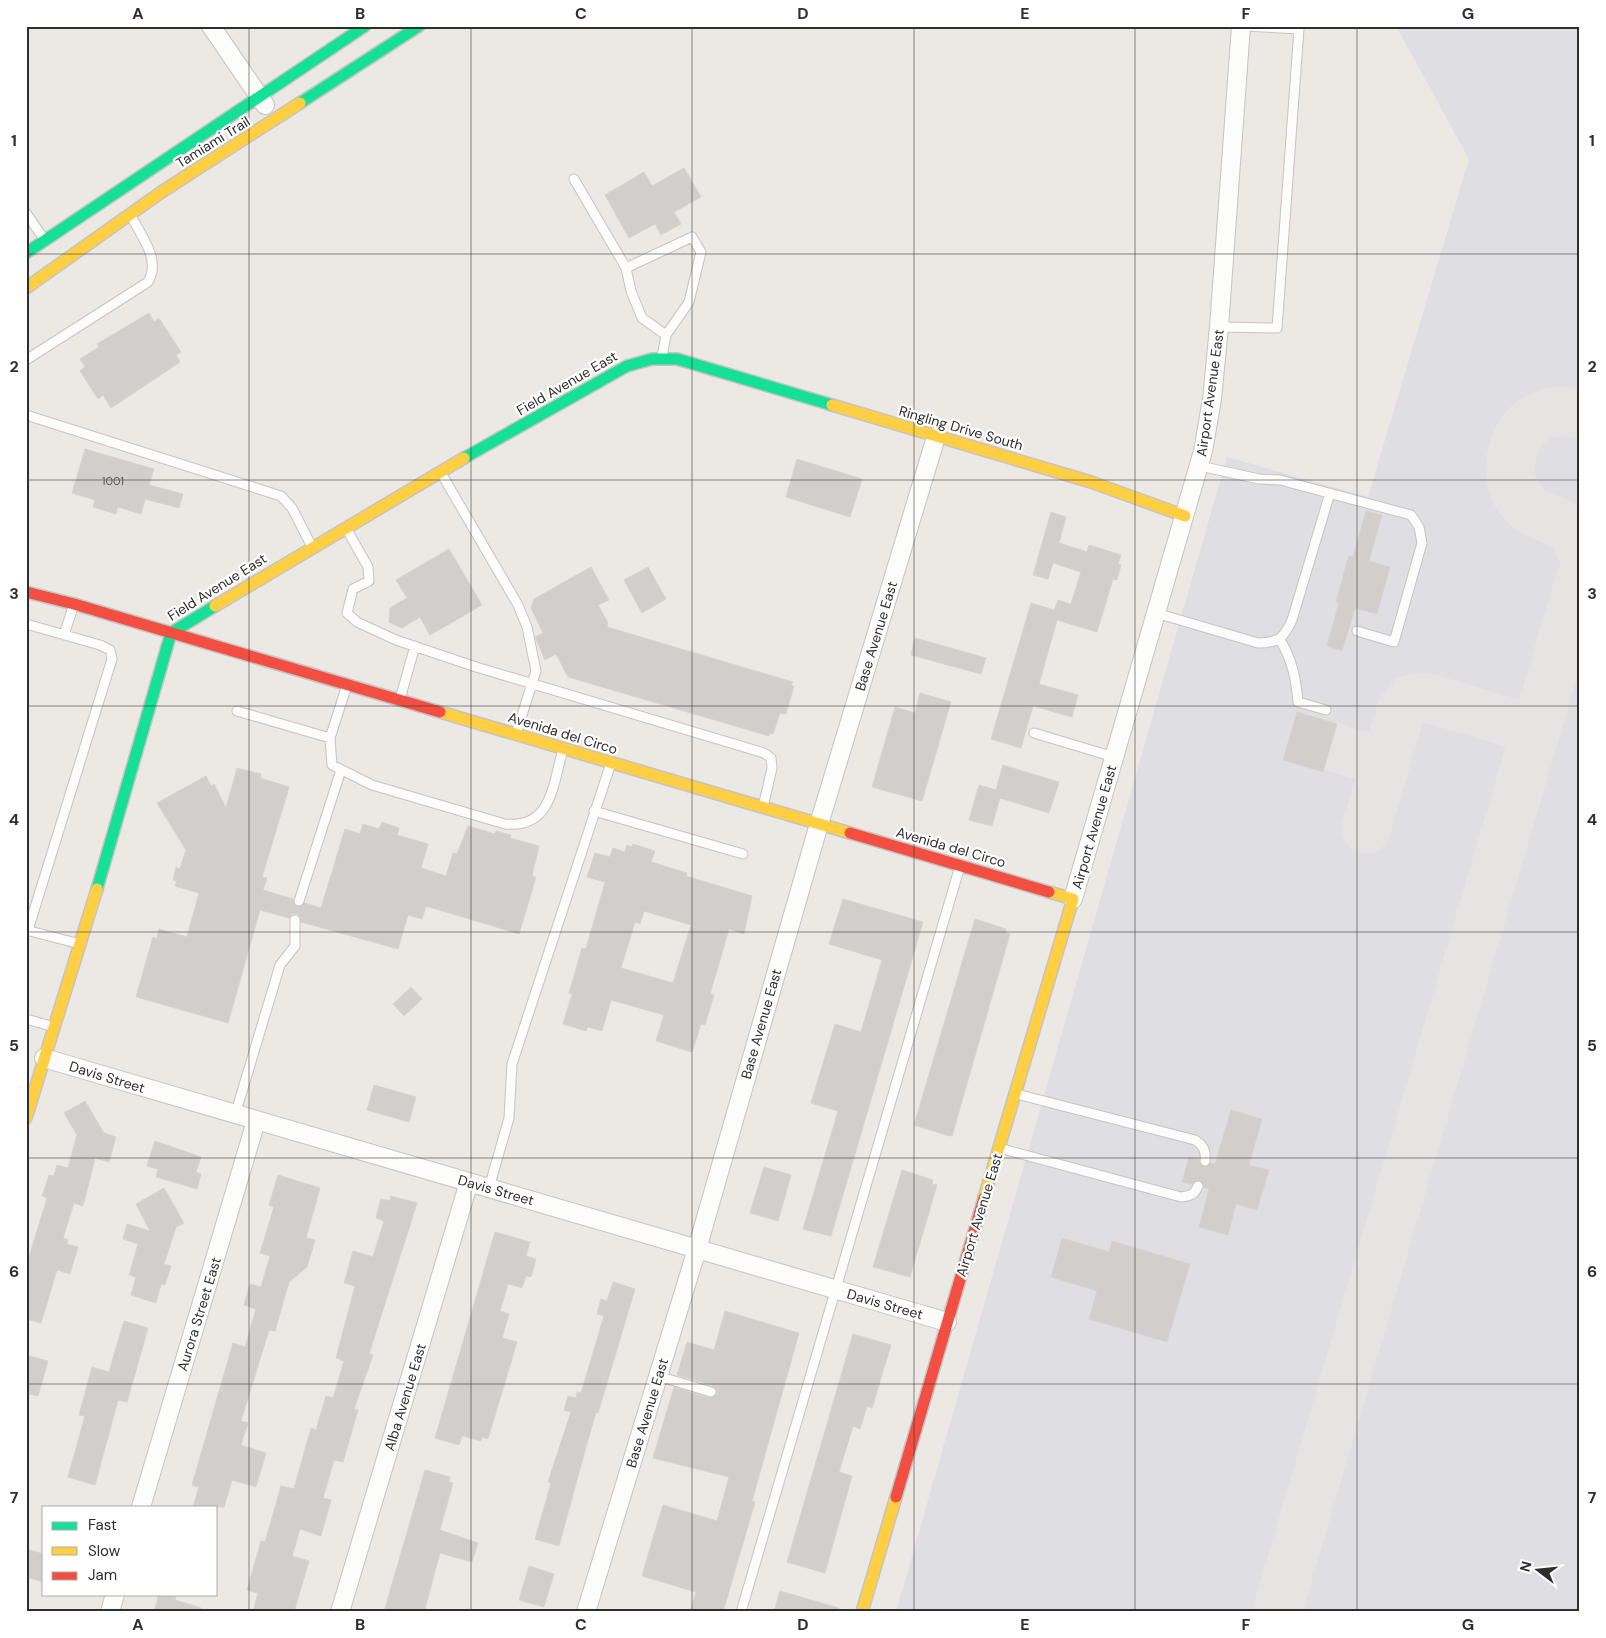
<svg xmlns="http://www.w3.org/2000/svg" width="1606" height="1638" viewBox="0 0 1606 1638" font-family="'DM Sans',sans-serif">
	<rect width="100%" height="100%" fill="#ece8e4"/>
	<path fill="#dfdee2" d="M1396,26H1580V1612H896L1227,457L1368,497L1469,159Z"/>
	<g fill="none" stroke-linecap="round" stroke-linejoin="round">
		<path stroke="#e6e4e2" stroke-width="49" d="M1580,414C1562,410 1548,410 1532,421C1522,428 1516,440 1513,452C1506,473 1512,497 1531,510C1553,524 1569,519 1580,548
			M1330,746C1349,751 1380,768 1391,745
			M1366,829L1401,710L1411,699L1424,697L1519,725L1528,734L1531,746
			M1277,1612L1580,580"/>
	</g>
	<path fill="#d1cecb" stroke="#d7d4d0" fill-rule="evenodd" d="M684,168L701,197L674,212L681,224L661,235L655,224L629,238L605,195L644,172L652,186Z
		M149,313L154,322L159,318L181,352L176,355L180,362L111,408L103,395L98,399L80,371L85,367L80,359L99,347L97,344Z
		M85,449L154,469L149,485L183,494L179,508L145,499L141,514L118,507L116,514L93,507L95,500L72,493Z
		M797,459L862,479L850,517L786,497Z
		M1366,511L1382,515L1369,561L1390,567L1377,614L1355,608L1342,651L1327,646L1339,603L1336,602L1349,555L1353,557Z
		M1051,512L1066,517L1059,543L1087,552L1089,545L1121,555L1118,564L1121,565L1117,580L1113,579L1097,632L1057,620L1039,684L1078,695L1072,717L1033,706L1021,748L991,739L1031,603L1054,610L1058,600L1071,604L1081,572L1053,563L1048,579L1033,575Z
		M449,549L482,605L430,635L420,617L402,628L389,622L390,608L407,598L396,580Z
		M591,567L609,600L598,605L608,623L607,627L793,682L791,685L794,686L786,714L780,713L773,734L770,733L769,736L568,677L556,654L545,660L535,637L543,633L531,608L534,599Z
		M648,567L666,599L642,613L624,580Z
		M915,638L986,658L981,674L911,655Z
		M920,693L951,702L922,801L872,787L895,707L915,713Z
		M1297,712L1337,724L1323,772L1283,760Z
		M1003,765L1059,782L1049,813L1000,798L992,826L969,820L979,785L996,790Z
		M237,768L261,774L260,778L289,787L262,877L267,878L263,890L293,899L294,905L298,907L305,903L321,908L345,829L360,834L363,824L379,829L382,822L399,828L397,835L428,844L421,868L446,876L453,853L457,854L468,826L495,834L496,831L511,835L510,838L539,846L532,876L536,877L519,934L426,906L422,919L408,915L398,949L301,922L298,914H292L289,918L260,910L228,1023L136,997L153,937L157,939L159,929L187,937L199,893L175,886L177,881L173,880L176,867L180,869L186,850L157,803L206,776L211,786L214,784L226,808Z
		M633,844L655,851L651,862L687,873L686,876L752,896L744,934L729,929L710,994L714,995L705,1025L701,1024L692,1052L656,1041L664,1015L611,1000L602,1031L588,1027L586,1031L563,1024L572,994L569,993L582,948L586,949L605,882L587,877L595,853L610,857L613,848L625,852L627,845L632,847ZM644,911L691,925L673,983L621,968L635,922L640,924Z
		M843,899L923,922L831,1236L803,1229L838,1111L811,1103L835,1024L861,1032L882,960L829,944Z
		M975,919L1006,929L1005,933L1010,934L952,1136L946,1135L914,1125Z
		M411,987L422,999L404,1016L393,1004Z
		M374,1085L416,1097L409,1122L367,1110Z
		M85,1101L104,1133L116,1137L109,1162L95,1158L83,1206L74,1203L63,1238L68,1240L67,1244L78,1247L70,1274L57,1270L41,1323L26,1319V1267L47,1198L42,1196L49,1175L54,1176L57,1165L68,1168L77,1135L64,1113Z
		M1231,1110L1262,1119L1249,1165L1269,1170L1257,1210L1236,1204L1228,1235L1199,1227L1209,1189L1204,1188L1200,1180L1195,1181L1192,1184L1182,1182L1189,1157L1199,1160L1200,1164L1204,1167L1211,1163L1215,1164Z
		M155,1141L201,1157L196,1172L201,1174L197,1189L156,1177L158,1169L147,1166Z
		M764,1167L791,1175L778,1221L750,1213Z
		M902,1170L933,1180L932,1184L937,1185L910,1277L873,1267Z
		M278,1175L320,1188L306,1238L315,1240L307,1267L289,1282L275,1331L269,1330L241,1421L248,1423L241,1445L266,1453L256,1487L232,1480L224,1507H193L199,1487L192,1485L233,1343L245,1347L256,1309L244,1305L250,1284L261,1287L270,1256L260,1253L274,1207L269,1205Z
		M164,1188L184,1223L176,1227L164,1264L171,1266L165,1285L161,1284L156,1303L131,1295L136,1277L129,1275L138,1244L123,1239L127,1224L150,1231L136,1204Z
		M391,1196L417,1203L369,1354L373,1355L354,1409L358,1410L343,1462L334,1460L323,1498L331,1500L321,1536L300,1529L292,1556L309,1561L294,1612H253L258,1593L247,1590L261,1541L265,1542L281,1486L294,1489L311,1428L316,1430L326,1396L333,1398L344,1361L336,1358L355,1286L344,1283L353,1251L373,1257L384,1221L376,1218L381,1199L390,1201Z
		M495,1232L530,1242L526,1256L536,1259L531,1277L526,1276L522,1288L508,1284L500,1311L509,1314L502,1338L517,1342L488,1439L482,1437L481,1441L462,1436L459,1445L435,1438Z
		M1062,1238L1109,1252L1112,1241L1190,1264L1167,1342L1089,1319L1097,1291L1051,1277Z
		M613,1282L635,1289L598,1413L596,1412L586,1447L559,1546L535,1539L551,1483L548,1482L571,1412L564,1410L568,1396L576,1398L577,1392L581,1393L604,1316L597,1314L601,1299L607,1301Z
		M725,1311L799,1333L752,1501L755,1502L723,1612H690L696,1592L642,1576L652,1541L663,1505L717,1521L729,1477L653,1458L674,1387L709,1398L717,1394V1390L713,1386L677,1375L687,1342L714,1350Z
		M124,1321L148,1328L127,1402L118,1400L95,1485L68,1477L85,1416L79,1415L92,1367L109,1372Z
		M853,1334L891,1345L872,1408L867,1406L860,1429L853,1426L839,1472L852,1476L825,1573L787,1562Z
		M26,1355L48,1361L38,1396L26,1393Z
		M425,1470L450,1477L449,1482L453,1483L440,1530L478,1543L472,1562L440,1553L424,1612H384Z
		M26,1549L44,1554V1582L26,1577Z
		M529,1566L554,1574L544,1607L519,1600Z
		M780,1591L839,1608L838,1612H774Z
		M159,1594H177L175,1600L201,1608L200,1612H154Z"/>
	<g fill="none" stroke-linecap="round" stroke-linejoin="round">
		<g stroke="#c5c4c5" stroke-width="11">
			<path id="lane" d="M574,179L626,268
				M26,213L44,239
				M1219,327L1277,328L1299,29L1245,26
				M662,357L666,335L689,302L701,252L692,237L626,268L631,291L642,318L666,335
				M26,360L148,282C161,260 142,237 131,216
				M26,415L281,496L292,508L312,547
				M1200,466L1259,479L1280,480L1411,515L1419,527L1422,543L1394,642L1357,631
				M441,473L518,605L527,627L536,671L516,734
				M346,528L368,567L369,581L353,589L347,613L357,622L396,640L476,667L764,753L771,758L772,768L763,807
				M1156,613L1258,643C1278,643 1284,638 1292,620L1330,493
				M26,624L100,645L110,650L112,659L28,930
				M64,635L74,604
				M1280,640C1292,659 1296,679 1298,702L1326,710
				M347,685L330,738L332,765L372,785L505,824C552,829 553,784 563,749
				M400,699L415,646
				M237,711L330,738
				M1034,733L1114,757
				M594,811L743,854
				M299,901L341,770
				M26,930L80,944
				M26,1019L54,1027
				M1017,1094L1195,1140C1204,1146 1206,1151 1205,1161
				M235,1115L280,965L295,946V920
				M999,1148L1181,1197C1189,1196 1195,1195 1198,1186
				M489,1188L509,1118L512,1064L611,763
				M658,1376L711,1392
				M741,1612L960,866"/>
		</g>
		<g stroke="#c5c4c5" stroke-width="20">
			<path id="street" d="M211,26L265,105
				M1073,899L1203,451L1212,399L1219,327L1241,26
				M44,1058L947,1322
				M141,1507L256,1121
				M110,1612L115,1594
				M340,1612L469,1182
				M586,1612L697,1249L819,824L936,437"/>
		</g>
		<g stroke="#c5c4c5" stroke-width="14">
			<path id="fast" d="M300,103L419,26
				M26,253L365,26
				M464,458L627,366L652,359H677L832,405
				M97,889L171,633L215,606"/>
		</g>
		<g stroke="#c5c4c5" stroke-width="14">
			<path id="slow" d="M26,288L163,191L300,103
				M832,405L1091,482L1185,516
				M215,606L464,458
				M440,712L850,833
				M26,1118L97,889
				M984,1198L1073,899L1049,892
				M862,1612L896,1497"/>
		</g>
		<g stroke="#c5c4c5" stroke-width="14">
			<path id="jam" d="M26,592L74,604L440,712
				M850,833L1049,892
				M896,1497L984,1198"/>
		</g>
		<use href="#lane" stroke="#fcfcfb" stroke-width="9"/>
		<use href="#street" stroke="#fcfcfb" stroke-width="18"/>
		<use href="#fast" stroke="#16e098" stroke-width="11"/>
		<use href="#slow" stroke="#ffcf43" stroke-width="11"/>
		<use href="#jam" stroke="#f24e42" stroke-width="11"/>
	</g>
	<path fill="none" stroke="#2e2e2e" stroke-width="1" stroke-opacity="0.55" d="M249,26V1612M471,26V1612M692,26V1612M914,26V1612M1135,26V1612M1357,26V1612M26,254H1580M26,480H1580M26,706H1580M26,932H1580M26,1158H1580M26,1384H1580"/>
	<g text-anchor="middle" stroke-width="4.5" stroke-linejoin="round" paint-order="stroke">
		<g font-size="11" fill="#585857">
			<text x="113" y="485">1001</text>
		</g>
		<g font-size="14" fill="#2e2e2e" stroke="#fff">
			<text transform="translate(213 142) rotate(-32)" y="5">Tamiami Trail</text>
			<text transform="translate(567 383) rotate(-30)" y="5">Field Avenue East</text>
			<text transform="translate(1210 393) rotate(-82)" y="5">Airport Avenue East</text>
			<text transform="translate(961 428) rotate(16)" y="5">Ringling Drive South</text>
			<text transform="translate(217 587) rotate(-32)" y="5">Field Avenue East</text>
			<text transform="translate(876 636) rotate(-73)" y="5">Base Avenue East</text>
			<text transform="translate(563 733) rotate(17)" y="5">Avenida del Circo</text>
			<text transform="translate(1094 827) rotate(-74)" y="5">Airport Avenue East</text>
			<text transform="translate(951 847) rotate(16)" y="5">Avenida del Circo</text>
			<text transform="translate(761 1024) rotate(-74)" y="5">Base Avenue East</text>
			<text transform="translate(107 1077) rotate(17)" y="5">Davis Street</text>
			<text transform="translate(496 1190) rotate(16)" y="5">Davis Street</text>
			<text transform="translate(979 1215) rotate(-73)" y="5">Airport Avenue East</text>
			<text transform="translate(885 1304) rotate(16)" y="5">Davis Street</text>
			<text transform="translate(199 1314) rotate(-73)" y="5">Aurora Street East</text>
			<text transform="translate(405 1397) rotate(-73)" y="5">Alba Avenue East</text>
			<text transform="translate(647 1413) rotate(-73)" y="5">Base Avenue East</text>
		</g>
	</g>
	<rect width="1606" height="1638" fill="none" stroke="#ffffff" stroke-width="55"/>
	<rect x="42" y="1506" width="175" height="90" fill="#ffffff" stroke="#ababab"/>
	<rect x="52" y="1522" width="25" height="8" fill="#16e098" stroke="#ababab"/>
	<text x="88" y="1530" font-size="15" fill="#2e2e2e">Fast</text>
	<rect x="52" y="1547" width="25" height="8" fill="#ffcf43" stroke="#ababab"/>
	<text x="88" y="1556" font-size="15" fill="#2e2e2e">Slow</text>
	<rect x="52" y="1572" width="25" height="8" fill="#f24e42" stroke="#ababab"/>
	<text x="88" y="1580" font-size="15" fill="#2e2e2e">Jam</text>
	<g transform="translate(1538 1570) rotate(286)" stroke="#ffffff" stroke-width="4" paint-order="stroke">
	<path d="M0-4L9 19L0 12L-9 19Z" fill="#2e2e2e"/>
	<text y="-8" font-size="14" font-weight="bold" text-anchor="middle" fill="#2e2e2e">N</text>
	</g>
	<rect x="28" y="28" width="1550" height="1582" fill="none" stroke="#2e2e2e" stroke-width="2"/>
	<g font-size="16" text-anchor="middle" font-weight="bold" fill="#2e2e2e">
		<text x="138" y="19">A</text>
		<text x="360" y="19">B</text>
		<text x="581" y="19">C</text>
		<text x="803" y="19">D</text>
		<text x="1025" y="19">E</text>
		<text x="1246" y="19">F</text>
		<text x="1468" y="19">G</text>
		<text x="14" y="146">1</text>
		<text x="1592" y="146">1</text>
		<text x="14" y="372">2</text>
		<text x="1592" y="372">2</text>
		<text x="14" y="599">3</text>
		<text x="1592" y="599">3</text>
		<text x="14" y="825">4</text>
		<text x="1592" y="825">4</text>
		<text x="14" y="1051">5</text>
		<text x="1592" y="1051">5</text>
		<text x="14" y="1277">6</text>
		<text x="1592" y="1277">6</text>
		<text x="14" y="1503">7</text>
		<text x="1592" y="1503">7</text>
		<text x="138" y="1630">A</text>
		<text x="360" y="1630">B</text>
		<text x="581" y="1630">C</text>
		<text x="803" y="1630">D</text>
		<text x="1025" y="1630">E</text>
		<text x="1246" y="1630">F</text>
		<text x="1468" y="1630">G</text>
	</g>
</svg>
